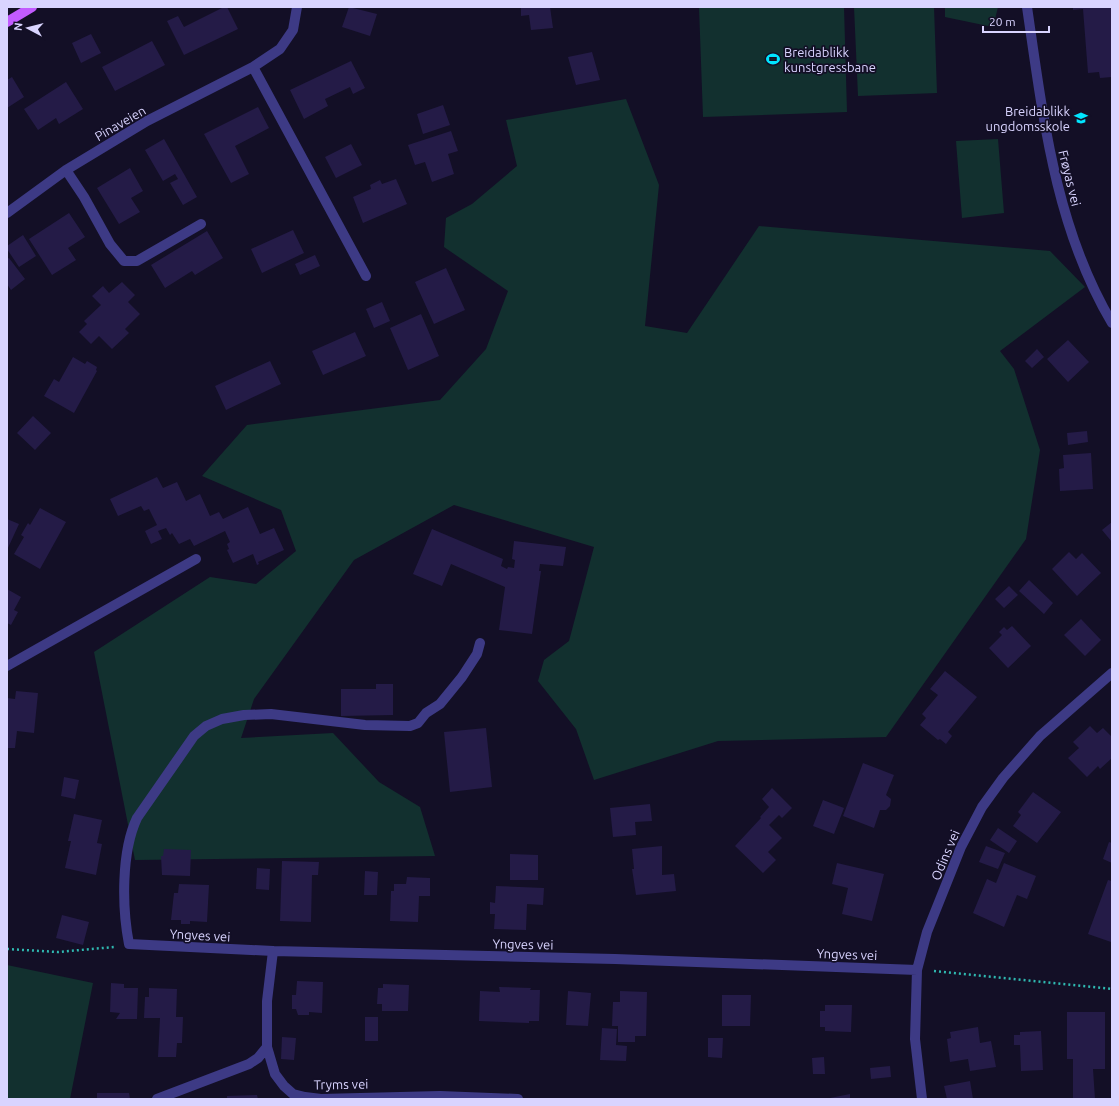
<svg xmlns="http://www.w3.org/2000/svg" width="1119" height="1106" viewBox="0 0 1119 1106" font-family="Ubuntu,sans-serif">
	<rect width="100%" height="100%" fill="#130f26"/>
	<path fill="#12302f" d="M699,7H844L847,112L703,117Z
		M854,7H934L937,93L858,96Z
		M945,7H998L993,27L945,17Z
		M626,99L659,185L645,326L687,333L759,226L1050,251L1085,287L1000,351L1014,369L1040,450L1026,539L886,737L718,741L594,780L576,729L538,681L544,660L569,641L594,547L454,505L354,560L254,699L241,738L333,733L379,782L420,807L435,856L135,860L94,652L210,577L256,584L296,551L281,510L202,476L247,425L440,400L486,349L508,291L444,247L446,218L472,204L517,166L506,120Z
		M998,139L1004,213L962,218L956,141Z
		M7,965L93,983L70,1099H7Z"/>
	<path fill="#241b47" d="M224,7H227L238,29L184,55L167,21L178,16L184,27Z
		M349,7L377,14L370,36L342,27Z
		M521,7H550L553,28L531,30L529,15L521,16Z
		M1073,7H1112V77L1100,78L1099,72L1088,73L1083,9L1073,10Z
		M91,34L101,53L81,63L72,43Z
		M152,41L165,65L115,91L102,67Z
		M592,52L600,80L576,85L568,57Z
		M351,61L365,88L353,94L350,87L325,99L328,106L304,119L290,90Z
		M12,77L24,97L7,108V80Z
		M66,82L83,109L59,124L56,118L38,130L24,109Z
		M443,105L450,125L423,134L417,114Z
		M258,107L269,128L235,146L249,174L231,183L204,134Z
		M451,131L458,151L448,154L454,174L432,182L425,162L415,165L408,145Z
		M164,139L197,197L183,205L170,183L178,179L175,174L163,181L145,150Z
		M351,144L362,165L336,178L325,157Z
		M130,168L143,191L131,198L140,212L119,224L97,188Z
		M396,179L407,204L363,223L353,197L371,189L370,185L380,180L382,184Z
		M69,213L85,237L68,248L76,260L52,275L29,239Z
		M293,230L304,253L262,273L251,249Z
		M207,231L223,258L195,275L192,271L165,288L151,265Z
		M23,235L36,256L19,267L7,249V246Z
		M315,255L320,266L300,275L295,264Z
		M9,258L25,279L11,290L7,284V259Z
		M446,268L465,310L434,324L415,282Z
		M122,282L135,295L128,302L140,314L125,329L129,333L112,349L99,336L91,344L79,332L87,324L84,321L101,305L92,296L103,286L109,293Z
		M382,302L390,321L374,328L366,309Z
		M421,314L439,356L408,370L390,328Z
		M355,332L366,356L323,375L312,351Z
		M1068,340L1089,362L1068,382L1047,359Z
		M1037,349L1044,357L1032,368L1025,361Z
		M73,357L85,364L87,361L97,367L96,370L97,371L74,413L44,396L54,379L59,382Z
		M270,361L281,384L226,410L215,386Z
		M33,416L51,433L35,450L17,433Z
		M1087,431L1088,442L1068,445L1067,433Z
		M1091,453L1093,489L1060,491L1059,469L1064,468L1063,455Z
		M157,477L163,488L177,482L186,501L200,494L210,516L219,512L223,519L248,507L260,534L274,528L284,550L258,562L259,564L257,565L253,554L233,563L227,550L229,549L227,544L230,542L225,531L194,546L190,539L179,544L172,533L170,535L166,528L158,531L162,539L151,544L145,531L157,525L149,509L144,511L141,506L118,516L110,499Z
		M40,508L66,522L40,569L14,554L24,537L21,535L28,523L30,525Z
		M7,519L19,524L7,550Z
		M1112,522V542L1102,530Z
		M432,529L503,559L501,566L507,569L508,567L514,568L515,560L512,559L514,541L566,547L563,566L540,564L539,571H541L532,634L499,630L505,587L451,564L442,586L413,574Z
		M1069,552L1076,559L1082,553L1101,573L1077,596L1052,569Z
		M1029,580L1053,603L1044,614L1019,591Z
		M1009,586L1018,595L1004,608L995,599Z
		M7,589L21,597L14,610L18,612L11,625L7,623Z
		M1081,619L1101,640L1085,656L1064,635Z
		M1012,626L1031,646L1008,668L989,648L1002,635L999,632L1004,627L1007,630Z
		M945,671L977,697L948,732L952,736L946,744L940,739L938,740L920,725L926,718L922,714L938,695L930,689Z
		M376,684H393V715L341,716V689H376Z
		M16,691L38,693L34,733L17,731L15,748H7V698L15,699Z
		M1090,726L1097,733L1103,728L1112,737V758L1100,769L1098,766L1087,777L1068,758L1079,748L1073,742Z
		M486,728L492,787L450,792L444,732Z
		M863,763L894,775L886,795L891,799L890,806L886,810H880L874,828L843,816Z
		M64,777L79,780L75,799L61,796Z
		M772,788L792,808L782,818L779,815L769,825L782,838L768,852L776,860L763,873L735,846L761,818L760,817L769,807L762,799Z
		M1033,792L1061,812L1037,843L1013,826L1021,815L1018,812Z
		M823,800L844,808L834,834L813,826Z
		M650,804L652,821L635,822L636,835L613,837L610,808Z
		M74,814L102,820L97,843L102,844L96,875L65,868L71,841H68Z
		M998,828L1017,841L1009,853L990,840Z
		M1109,842L1112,843V863L1103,859Z
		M662,846V875L674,874L676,891L636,895L632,869H634L632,849Z
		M986,846L1005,853L998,869L979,862Z
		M164,849L191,850L190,876L162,875L161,856H163Z
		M510,854L538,855V880H510Z
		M282,861L319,862L318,875H312L311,922L280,921Z
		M837,863L884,874L872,921L842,914L848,888L832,884Z
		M1004,863L1036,876L1027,899L1017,895L1004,927L973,913L987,879L996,883Z
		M257,868L270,869L269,890L256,889Z
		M365,871L378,872L377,895H364Z
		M407,877L430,878V896H419L418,922L390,921L391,891H394V884H406Z
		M1108,880L1112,881L1111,942L1088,934Z
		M179,884L209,885L207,922L190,921V924H181V920H171L174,893H178Z
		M496,886L544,888L543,905L527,904L526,930L494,929L495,914H490V902L495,903Z
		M62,915L89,922L83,945L56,938Z
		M297,981L323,982L322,1013L309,1012V1015H298L296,1009H292V995H296Z
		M111,983L124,984V988H138L137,1019H116L120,1013L110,1012Z
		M383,984L409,985L408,1011H382V1004H377L378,988H383Z
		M499,987L531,988L530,990H540L539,1021H529V1023L479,1021L480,991L500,992Z
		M149,988L177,989L176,1017H183L182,1043H177L176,1057H158L160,1018H144L145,997H149Z
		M568,991L591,993L588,1026L566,1025Z
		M620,991L647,992L646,1036H635V1042H618V1026H612L613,1002H620Z
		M722,995H751L750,1026H722Z
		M825,1005H852L851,1032L825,1031V1027H820V1011H825Z
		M1067,1012H1105V1069H1093L1095,1099H1073V1059H1067Z
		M365,1017H378V1041H365Z
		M978,1027L980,1043L991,1041L996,1067L970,1071L968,1059L950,1062L947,1039L951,1038L950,1032Z
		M602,1028L617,1029L616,1045L627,1046L626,1061L600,1060Z
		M1041,1031L1043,1070L1021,1071L1020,1045H1014V1035H1020V1032Z
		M282,1037L296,1038L294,1060L281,1059Z
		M708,1038H723L722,1058L708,1057Z
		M824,1057L825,1074H813L812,1058Z
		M890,1066L891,1077L871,1079L870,1068Z
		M970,1081L973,1099H947L944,1086Z
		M97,1093H129L130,1099H97Z
		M850,1094V1099H830V1098Z
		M257,1095L258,1099H227V1096Z"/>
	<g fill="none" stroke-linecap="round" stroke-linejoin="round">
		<path stroke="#2fb8b0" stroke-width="2.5" stroke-dasharray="2 3" stroke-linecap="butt" d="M7,949L58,952L114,947
			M934,971L1112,989"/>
		<path stroke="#3d3a85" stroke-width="10" d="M1027,7C1043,116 1055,227 1112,323
			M253,67L366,276
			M66,170L84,197L110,244L124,261H137L201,224
			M7,213L66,170L147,121L253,67L280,49L293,30L297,7
			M480,643L477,654L462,677L440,704L426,713L418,723L410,726L365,725L271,714L244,715L222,719L206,726L194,736L137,818C121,852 122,908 129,944L273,951L615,959L917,970
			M7,666L196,559
			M273,951L267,1001V1047L275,1074L284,1086L293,1094L305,1097L321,1099L440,1096L518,1099
			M157,1099L249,1064L258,1058L267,1047
			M922,1099L915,1039L917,970L927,932L961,847L982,807L1003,778L1040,736L1112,673"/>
		<path stroke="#c25bff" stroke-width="10" d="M7,22L32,7"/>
	</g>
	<defs>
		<g id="stadium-bare" transform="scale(1.08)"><path d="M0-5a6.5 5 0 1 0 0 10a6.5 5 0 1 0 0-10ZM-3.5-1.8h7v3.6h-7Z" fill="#00e5ff" stroke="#130f26" stroke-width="2.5" paint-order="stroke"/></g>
		<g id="school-bare" transform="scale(1.08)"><path d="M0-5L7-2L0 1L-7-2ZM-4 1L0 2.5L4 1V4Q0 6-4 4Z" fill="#00e5ff" stroke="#130f26" stroke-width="2.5" paint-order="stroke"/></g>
	</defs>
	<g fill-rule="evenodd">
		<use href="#stadium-bare" x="773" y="59"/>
		<use href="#school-bare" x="1081" y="118"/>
	</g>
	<g text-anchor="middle" stroke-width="3.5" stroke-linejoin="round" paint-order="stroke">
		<g font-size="13" fill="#d9d4ff" stroke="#130f26" text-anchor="start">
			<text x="784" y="57">Breidablikk<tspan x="784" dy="15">kunstgressbane</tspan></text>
			<text x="1070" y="116" text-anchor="end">Breidablikk<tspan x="1070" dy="15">ungdomsskole</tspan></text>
		</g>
		<g font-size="13" fill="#d9d4ff" stroke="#130f26">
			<text transform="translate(120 123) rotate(-30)" y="5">Pinaveien</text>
			<text transform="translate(1070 178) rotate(76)" y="5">Frøyas vei</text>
			<text transform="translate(945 855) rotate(-67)" y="5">Odins vei</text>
			<text transform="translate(200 935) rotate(3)" y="5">Yngves vei</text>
			<text transform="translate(523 944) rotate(1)" y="5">Yngves vei</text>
			<text transform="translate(847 954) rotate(2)" y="5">Yngves vei</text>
			<text transform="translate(341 1084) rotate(-1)" y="5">Tryms vei</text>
		</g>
	</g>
	<rect width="1119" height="1106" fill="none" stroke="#d9d4ff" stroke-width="16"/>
	<g transform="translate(28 28) rotate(277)" stroke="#130f26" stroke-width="3" paint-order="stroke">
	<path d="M0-3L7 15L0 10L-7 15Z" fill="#d9d4ff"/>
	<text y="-6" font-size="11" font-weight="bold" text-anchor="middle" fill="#d9d4ff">N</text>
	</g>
	<path d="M983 26v6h66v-6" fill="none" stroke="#d9d4ff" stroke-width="2"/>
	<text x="989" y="26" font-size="12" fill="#d9d4ff" stroke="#130f26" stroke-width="3" paint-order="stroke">20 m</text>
</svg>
